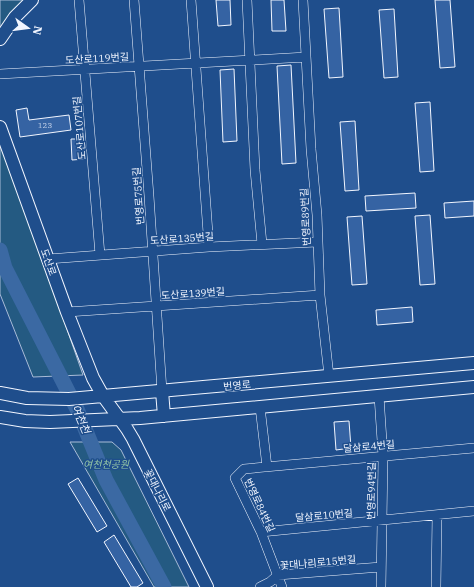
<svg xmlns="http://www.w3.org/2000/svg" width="474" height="587" viewBox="0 0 474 587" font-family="'IBM Plex Serif','Noto Sans KR',serif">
	<rect width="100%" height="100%" fill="#1f4e8c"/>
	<path fill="#245a82" stroke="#a8bbd7" d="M0,0H30L0,35Z
		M0,138L83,375L33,377L0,294Z
		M70,442H112L121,450L189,587H154Z"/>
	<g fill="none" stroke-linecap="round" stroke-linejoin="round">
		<path stroke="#3b69a3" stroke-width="15" d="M0,250L5,268L77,409L106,480L164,587"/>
	</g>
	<path fill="#3563a3" stroke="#f2f6ff" d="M216,0H230L231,25L218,26Z
		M271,0H284L286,31H272Z
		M435,0H450L455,67L440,68Z
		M339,8L343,77L329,78L324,9Z
		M394,9L398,77L384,78L379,10Z
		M291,65L296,163L282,164L277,66Z
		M234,69L237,141L223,142L220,70Z
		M430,102L434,171L420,172L415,103Z
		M27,108L29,120L69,115L71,130L20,137L16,110Z
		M355,121L359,190L345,191L340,122Z
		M71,139H84L85,159L72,160Z
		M415,193L416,208L366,211L365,196Z
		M474,201V216L445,218L444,203Z
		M430,215L435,284L420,285L415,216Z
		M362,216L367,284L352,285L347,217Z
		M412,307L413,322L377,325L376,310Z
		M349,421L351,448L336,450L334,422Z
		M78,478L107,526L97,532L68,484Z
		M114,535L143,583L137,587H131L104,542Z"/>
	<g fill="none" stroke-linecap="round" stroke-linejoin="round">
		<g stroke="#f2f6ff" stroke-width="10">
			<path id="minor" d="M79,0L100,255
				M134,0L149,196L162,391
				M191,0L209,247
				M247,0L255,170L262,244
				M303,0L311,149L317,215L320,295L329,376
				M0,74L306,57
				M48,259L209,247L317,242
				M67,312L320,295
				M379,396L383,456L381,587
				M260,407L267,467
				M261,532L474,511
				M260,587L270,582L278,575L381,567
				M282,587L261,532L235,478L244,469L474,448
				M436,587L437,515"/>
		</g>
		<g stroke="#f2f6ff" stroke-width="14">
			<path id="major" d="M0,39L15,17L32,0
				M0,127L67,312L93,378L103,396L127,429L133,439L207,587
				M162,391L164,416
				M0,393L27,398L69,399L474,363
				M0,417L25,421L50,422L140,418L474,387"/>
		</g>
		<use href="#minor" stroke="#1f4e8c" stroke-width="9"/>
		<use href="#major" stroke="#1f4e8c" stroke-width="12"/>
	</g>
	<g text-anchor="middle" stroke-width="3" stroke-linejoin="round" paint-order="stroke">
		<g font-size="8" fill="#c3d1e8">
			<text x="45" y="128">123</text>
		</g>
		<g font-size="10" fill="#f2f6ff" stroke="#1f4e8c">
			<text transform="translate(97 58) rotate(-3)" y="4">도산로119번길</text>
			<text transform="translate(79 128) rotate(-95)" y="4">도산로107번길</text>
			<text transform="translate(138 196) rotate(-94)" y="4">번영로75번길</text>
			<text transform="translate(305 217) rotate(-93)" y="4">번영로89번길</text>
			<text transform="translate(182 238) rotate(-4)" y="4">도산로135번길</text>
			<text transform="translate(49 262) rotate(70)" y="4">도산로</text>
			<text transform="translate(193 293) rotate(-4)" y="4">도산로139번길</text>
			<text transform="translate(237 385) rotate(-5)" y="4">번영로</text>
			<text transform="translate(369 446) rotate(-5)" y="4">달삼로4번길</text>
			<text transform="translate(158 490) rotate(63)" y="4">꽃대나리로</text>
			<text transform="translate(371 491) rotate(-89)" y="4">번영로94번길</text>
			<text transform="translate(260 505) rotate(65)" y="4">번영로84번길</text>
			<text transform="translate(324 515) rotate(-5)" y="4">달삼로10번길</text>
			<text transform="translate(318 562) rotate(-5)" y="4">꽃대나리로15번길</text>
		</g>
		<g font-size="10" font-style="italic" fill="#97c8a6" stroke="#1f4e8c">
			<text x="106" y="468">여천천공원</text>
		</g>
		<g font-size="11" font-style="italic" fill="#f2f6ff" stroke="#1f4e8c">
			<text transform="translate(81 419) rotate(67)" y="4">여천천</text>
		</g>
	</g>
	<g transform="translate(28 28) rotate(104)" stroke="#1f4e8c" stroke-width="3" paint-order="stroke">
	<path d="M0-3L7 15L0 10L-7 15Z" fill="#f2f6ff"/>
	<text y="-6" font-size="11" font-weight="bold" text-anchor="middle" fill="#f2f6ff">N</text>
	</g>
</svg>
